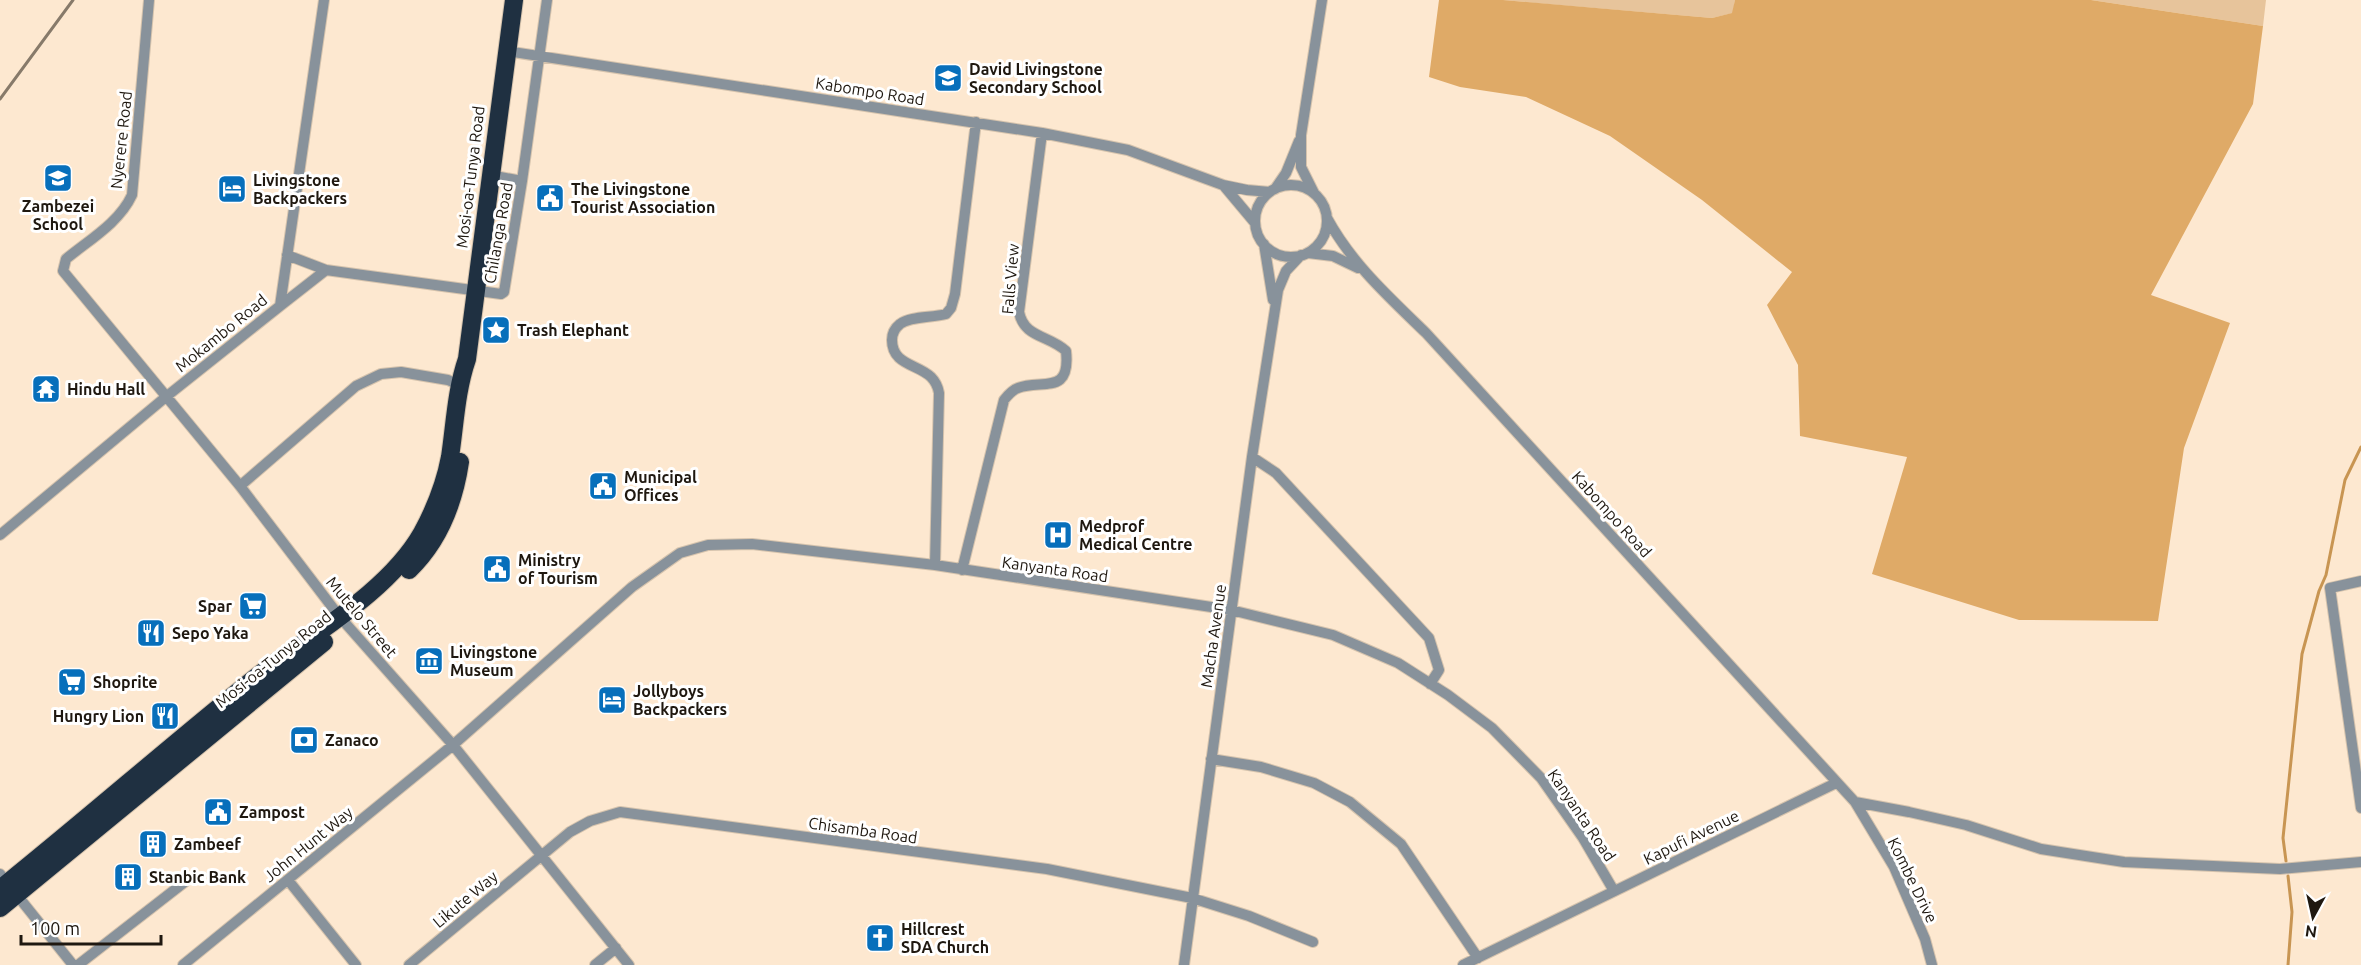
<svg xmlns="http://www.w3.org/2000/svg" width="2361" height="965" viewBox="0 0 2361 965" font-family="Ubuntu,sans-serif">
	<rect width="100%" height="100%" fill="#fde8d0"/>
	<path fill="#e7c49b" d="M1502,0H1735L1733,13L1712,18Z
		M2091,0H2266L2263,26Z"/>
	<path fill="#dfaa67" d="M1439,0H1503L1712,18L1732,13L1735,0H2091L2263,26L2253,104L2151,295L2230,323L2184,448L2158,621L2019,620L1872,574L1907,457L1800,436L1798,365L1767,305L1792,272L1702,200L1610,136L1526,97L1460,87L1429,77Z"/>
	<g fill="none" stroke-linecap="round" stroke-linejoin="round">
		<path stroke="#c89552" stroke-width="3" d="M2286,861L2283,838L2302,654L2319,591L2326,575L2345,480L2361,447
			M2288,876L2292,912L2288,965"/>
		<g stroke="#d5c3ad" stroke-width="12">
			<path id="street" d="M149,0L132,195C119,223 89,240 66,259L63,271L240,486L339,616L453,745L629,965
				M506,51L1042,133L1128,150L1223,185L1247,190L1270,192
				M490,175L522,181
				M1255 221a36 36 0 1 1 72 0a36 36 0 1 1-72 0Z
				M1224,186L1255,223
				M1275,189L1286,173L1299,141
				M1314,193L1301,167V135L1322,0
				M1327,218C1352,264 1389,297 1426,333L1855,802L1894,867L1925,939L1932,965
				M1264,244L1273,300
				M1308,253L1333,256L1358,268
				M287,255L326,270
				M280,306L326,270L501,294L504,292L522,181L547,0
				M1252,457L1276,473L1429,638L1439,670L1430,684
				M240,486L356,386L381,374L401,372L448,380L459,385
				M0,535L167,396L280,306L324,0
				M935,565L939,393C938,387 936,382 931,377C918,364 892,365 892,340C892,334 895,328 900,324C911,316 932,318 946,314L951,308L955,294L976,122
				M962,570L1004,400C1008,395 1012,390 1018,388C1042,379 1071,396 1066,351C1049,335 1024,338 1019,312L1042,133
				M2361,581L2330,588L2361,808
				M1211,759L1261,767L1314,783L1350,802L1401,844L1478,958
				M1855,802L1909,812L1966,825L2041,849L2124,862L2280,869L2361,862
				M0,874L73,965
				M288,880L356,965
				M78,965L186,881
				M183,965L453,745L632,587L680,553L708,545L752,544L935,565L1231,610L1333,635L1398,663L1448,695L1492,728L1541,778L1583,838L1614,891
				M409,965L570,832L590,821L620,812L1047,869L1192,898L1249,916L1313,942
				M595,965L616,948
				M1184,965L1252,457L1278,290L1286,271L1301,255
				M1463,965L1836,783"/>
		</g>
		<g stroke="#d5c3ad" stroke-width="20">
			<path id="highway" d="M409,570C439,541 454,502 460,462
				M0,889C86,820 169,747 255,678C309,636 388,593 422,533C435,509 445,484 450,457C455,424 456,391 467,359L514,0
				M0,908L324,642"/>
		</g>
		<use href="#street" stroke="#88929b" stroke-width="10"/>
		<use href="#highway" stroke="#1f3041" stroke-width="18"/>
		<path stroke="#877a6a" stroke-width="3" d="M0,99L73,0"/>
	</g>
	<defs>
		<g id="school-square" transform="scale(1.5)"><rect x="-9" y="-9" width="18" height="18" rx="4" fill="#076fbb" stroke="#fff"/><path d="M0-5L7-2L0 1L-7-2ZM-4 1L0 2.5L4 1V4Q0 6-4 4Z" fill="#fff"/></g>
		<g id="hotel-square" transform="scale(1.5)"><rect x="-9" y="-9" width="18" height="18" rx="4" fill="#076fbb" stroke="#fff"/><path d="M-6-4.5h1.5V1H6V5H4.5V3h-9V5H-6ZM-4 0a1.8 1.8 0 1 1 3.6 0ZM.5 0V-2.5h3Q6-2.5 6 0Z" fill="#fff"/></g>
		<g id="civic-square" transform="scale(1.5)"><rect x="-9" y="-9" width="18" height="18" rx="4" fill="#076fbb" stroke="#fff"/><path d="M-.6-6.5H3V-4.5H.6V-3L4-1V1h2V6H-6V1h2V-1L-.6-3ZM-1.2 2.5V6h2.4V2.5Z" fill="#fff"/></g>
		<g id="sight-square" transform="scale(1.5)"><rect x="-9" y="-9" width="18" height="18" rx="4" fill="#076fbb" stroke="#fff"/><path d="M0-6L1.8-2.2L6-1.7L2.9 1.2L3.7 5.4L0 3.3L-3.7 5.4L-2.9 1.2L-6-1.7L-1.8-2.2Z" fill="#fff"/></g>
		<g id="temple-square" transform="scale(1.5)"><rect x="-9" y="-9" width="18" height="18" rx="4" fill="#076fbb" stroke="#fff"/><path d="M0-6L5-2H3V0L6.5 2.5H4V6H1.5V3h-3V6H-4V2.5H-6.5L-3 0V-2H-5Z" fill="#fff"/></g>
		<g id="hospital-square" transform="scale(1.5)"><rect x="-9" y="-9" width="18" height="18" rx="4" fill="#076fbb" stroke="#fff"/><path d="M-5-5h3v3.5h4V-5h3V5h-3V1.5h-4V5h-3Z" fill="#fff"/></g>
		<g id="supermarket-square" transform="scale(1.5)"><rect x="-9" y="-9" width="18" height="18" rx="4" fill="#076fbb" stroke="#fff"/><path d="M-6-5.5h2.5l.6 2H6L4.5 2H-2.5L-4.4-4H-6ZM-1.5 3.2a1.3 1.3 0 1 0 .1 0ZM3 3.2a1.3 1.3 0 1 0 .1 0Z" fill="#fff"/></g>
		<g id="restaurant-square" transform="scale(1.5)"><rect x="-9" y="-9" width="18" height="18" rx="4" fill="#076fbb" stroke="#fff"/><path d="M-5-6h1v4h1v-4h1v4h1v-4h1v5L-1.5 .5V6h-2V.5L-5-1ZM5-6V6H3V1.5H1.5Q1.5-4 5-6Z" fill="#fff"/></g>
		<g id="museum-square" transform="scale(1.5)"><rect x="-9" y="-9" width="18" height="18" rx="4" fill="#076fbb" stroke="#fff"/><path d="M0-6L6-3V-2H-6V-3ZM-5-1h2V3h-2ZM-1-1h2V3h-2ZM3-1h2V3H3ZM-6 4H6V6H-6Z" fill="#fff"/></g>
		<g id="bank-square" transform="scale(1.5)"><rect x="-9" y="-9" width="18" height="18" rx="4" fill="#076fbb" stroke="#fff"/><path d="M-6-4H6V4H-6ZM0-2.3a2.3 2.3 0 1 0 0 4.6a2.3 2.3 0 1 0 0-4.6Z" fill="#fff"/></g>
		<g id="building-square" transform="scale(1.5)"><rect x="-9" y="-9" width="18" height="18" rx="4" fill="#076fbb" stroke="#fff"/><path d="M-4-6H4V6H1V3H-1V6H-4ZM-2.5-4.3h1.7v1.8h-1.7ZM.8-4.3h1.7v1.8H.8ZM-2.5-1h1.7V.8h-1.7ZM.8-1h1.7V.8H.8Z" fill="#fff"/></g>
		<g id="church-square" transform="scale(1.5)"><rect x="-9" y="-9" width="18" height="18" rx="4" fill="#076fbb" stroke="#fff"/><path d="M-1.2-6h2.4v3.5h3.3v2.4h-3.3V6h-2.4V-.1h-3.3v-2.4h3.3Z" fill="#fff"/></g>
	</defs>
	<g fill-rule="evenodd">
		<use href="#school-square" x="948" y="78"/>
		<use href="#school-square" x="58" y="178"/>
		<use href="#hotel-square" x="232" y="189"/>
		<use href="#civic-square" x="550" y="198"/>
		<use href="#sight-square" x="496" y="330"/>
		<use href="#temple-square" x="46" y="389"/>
		<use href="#civic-square" x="603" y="486"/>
		<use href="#hospital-square" x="1058" y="535"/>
		<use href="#civic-square" x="497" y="569"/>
		<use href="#supermarket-square" x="253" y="606"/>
		<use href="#restaurant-square" x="151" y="633"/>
		<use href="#museum-square" x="429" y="661"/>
		<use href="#supermarket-square" x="72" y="682"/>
		<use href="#hotel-square" x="612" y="700"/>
		<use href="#restaurant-square" x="165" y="716"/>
		<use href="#bank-square" x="304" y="740"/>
		<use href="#civic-square" x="218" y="812"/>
		<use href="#building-square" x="153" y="844"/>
		<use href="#building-square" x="128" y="877"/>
		<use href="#church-square" x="880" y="938"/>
	</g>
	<g text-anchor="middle" stroke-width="6" stroke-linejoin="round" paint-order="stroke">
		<g font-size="16" font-weight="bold" fill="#1f1810" stroke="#fff" text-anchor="start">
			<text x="969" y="75">David Livingstone<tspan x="969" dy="18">Secondary School</tspan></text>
			<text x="253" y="186">Livingstone<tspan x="253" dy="18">Backpackers</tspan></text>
			<text x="571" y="195">The Livingstone<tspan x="571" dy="18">Tourist Association</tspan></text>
			<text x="58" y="212" text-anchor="middle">Zambezei<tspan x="58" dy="18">School</tspan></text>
			<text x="517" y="336">Trash Elephant</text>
			<text x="67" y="395">Hindu Hall</text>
			<text x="624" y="483">Municipal<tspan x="624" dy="18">Offices</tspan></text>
			<text x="1079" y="532">Medprof<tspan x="1079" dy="18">Medical Centre</tspan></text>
			<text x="518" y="566">Ministry<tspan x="518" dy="18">of Tourism</tspan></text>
			<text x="232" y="612" text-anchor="end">Spar</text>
			<text x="172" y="639">Sepo Yaka</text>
			<text x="450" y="658">Livingstone<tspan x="450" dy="18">Museum</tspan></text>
			<text x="93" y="688">Shoprite</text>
			<text x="633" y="697">Jollyboys<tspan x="633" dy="18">Backpackers</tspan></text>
			<text x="144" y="722" text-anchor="end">Hungry Lion</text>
			<text x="325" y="746">Zanaco</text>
			<text x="239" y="818">Zampost</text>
			<text x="174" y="850">Zambeef</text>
			<text x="149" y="883">Stanbic Bank</text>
			<text x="901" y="935">Hillcrest<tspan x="901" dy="18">SDA Church</tspan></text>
		</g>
		<g font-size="16" fill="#1f1810" stroke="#fff">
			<text transform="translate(870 91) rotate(9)" y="6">Kabompo Road</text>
			<text transform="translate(121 140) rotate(-84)" y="6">Nyerere Road</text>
			<text transform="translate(470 177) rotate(-83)" y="6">Mosi-oa-Tunya Road</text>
			<text transform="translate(498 233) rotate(-80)" y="6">Chilanga Road</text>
			<text transform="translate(1010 279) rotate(-85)" y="6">Falls View</text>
			<text transform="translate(221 333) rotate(-39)" y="6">Mokambo Road</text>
			<text transform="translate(1612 514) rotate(48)" y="6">Kabompo Road</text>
			<text transform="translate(1055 569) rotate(8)" y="6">Kanyanta Road</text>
			<text transform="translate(362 617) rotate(50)" y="6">Mutelo Street</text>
			<text transform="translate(1213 636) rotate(-82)" y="6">Macha Avenue</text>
			<text transform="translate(273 659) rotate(-39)" y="6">Mosi-oa-Tunya Road</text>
			<text transform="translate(1582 815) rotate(56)" y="6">Kanyanta Road</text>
			<text transform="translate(863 830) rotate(8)" y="6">Chisamba Road</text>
			<text transform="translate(1691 837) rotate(-26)" y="6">Kapufi Avenue</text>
			<text transform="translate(308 844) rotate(-39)" y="6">John Hunt Way</text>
			<text transform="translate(1913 880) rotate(64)" y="6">Kombe Drive</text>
			<text transform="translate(465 899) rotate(-40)" y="6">Likute Way</text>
		</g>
	</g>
	<g transform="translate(2313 917) rotate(188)" stroke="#ffffff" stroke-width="4.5" paint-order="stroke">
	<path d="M0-4.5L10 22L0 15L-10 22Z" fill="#1f1810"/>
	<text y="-9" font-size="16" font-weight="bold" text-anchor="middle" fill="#1f1810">N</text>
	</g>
	<path d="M21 935v9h140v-9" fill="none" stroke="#1f1810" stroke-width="3"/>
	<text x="30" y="935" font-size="18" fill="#1f1810" stroke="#ffffff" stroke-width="4.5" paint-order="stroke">100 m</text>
</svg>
